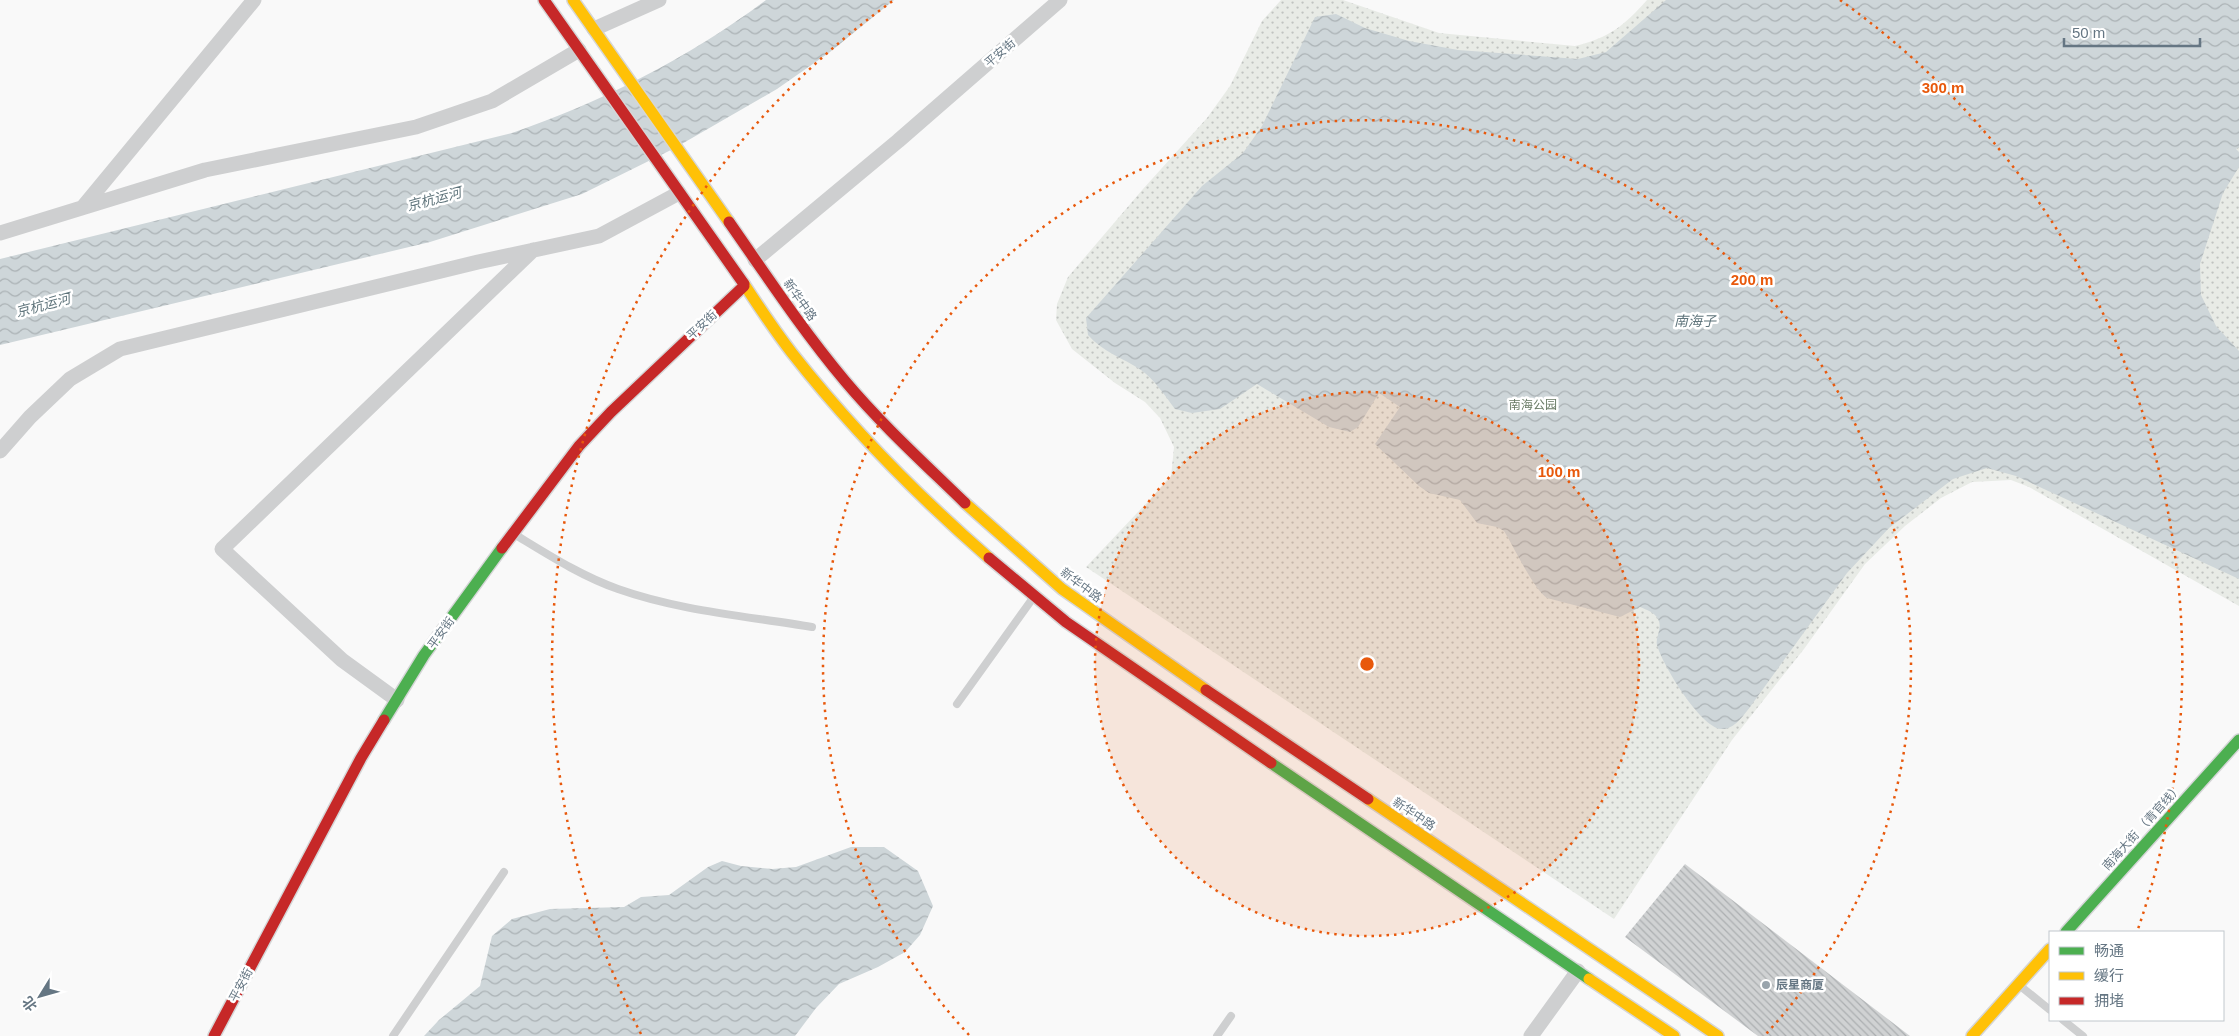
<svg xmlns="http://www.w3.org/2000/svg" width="2239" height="1036" viewBox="0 0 2239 1036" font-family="Helvetica,'Noto Sans SC',sans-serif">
	<defs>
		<pattern id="park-dots" width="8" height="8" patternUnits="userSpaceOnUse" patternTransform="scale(1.25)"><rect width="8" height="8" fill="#e8ebe6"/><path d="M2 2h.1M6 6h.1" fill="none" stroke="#c0c3c0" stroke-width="1.8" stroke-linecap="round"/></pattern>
		<pattern id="water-waves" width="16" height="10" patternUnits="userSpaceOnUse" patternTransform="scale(1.25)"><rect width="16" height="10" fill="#ced6d9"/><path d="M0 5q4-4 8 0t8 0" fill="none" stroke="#abb2b5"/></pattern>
		<pattern id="building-back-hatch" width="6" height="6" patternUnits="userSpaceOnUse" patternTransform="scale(1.25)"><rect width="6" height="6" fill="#d0d2d3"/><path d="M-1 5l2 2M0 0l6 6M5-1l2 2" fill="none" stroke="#acafb1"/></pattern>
	</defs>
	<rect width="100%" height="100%" fill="#f9f9f9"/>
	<path fill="url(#park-dots)" d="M1281,0H1343L1439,33L1575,46C1609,38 1624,26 1647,0H2239V606L2029,487L2011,480L1972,482L1941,498L1905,526L1865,564L1804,649L1732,740L1614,919L1086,567L1171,477L1174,447L1160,418L1145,402L1115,383L1072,349L1056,320L1057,304L1068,277L1143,189L1207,118L1230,86L1262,21Z"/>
	<path fill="url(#water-waves)" d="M766,0H894L830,52L777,89L673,149L582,194L430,242L0,345V259L512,133C602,102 690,57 766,0Z
		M1666,0H2239V147L2236,149L2239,152V167L2223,193L2200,264L2201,295L2216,326L2239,351V579L2016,476L1987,468L1953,479L1889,528L1847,573L1750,707C1743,716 1734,730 1721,729C1700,727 1662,664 1657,645C1655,637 1663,629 1658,619C1654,612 1647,610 1640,607L1620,617L1547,598C1534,590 1514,547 1504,531L1497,527L1477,523L1460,500L1429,493L1419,486L1375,444L1400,407L1379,393L1358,427L1350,432L1329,427L1257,384L1220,409L1192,413L1175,409C1165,396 1155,380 1141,370C1123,358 1103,352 1088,335L1086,318L1202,186L1243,153L1262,126L1315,17L1336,14L1365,28L1409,41L1458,50L1578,59L1606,52Z
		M851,847H884L918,871L933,906L920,935L905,952L878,967L839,984L816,1008L795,1036H424L439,1020L480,986L492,936L512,919L550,909L624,907L641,897L669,895L708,867L722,861L741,866L772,869L796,867Z"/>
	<path fill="url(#building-back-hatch)" d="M1685,864L1910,1036H1758L1625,937Z"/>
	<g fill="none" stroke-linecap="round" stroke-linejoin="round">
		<g stroke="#d5d6d7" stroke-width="14">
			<path id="fast" d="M384,720L424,655L502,548
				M1271,763L1589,979
				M2066,932L2239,740"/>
		</g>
		<g stroke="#d5d6d7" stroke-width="14">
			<path id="slow" d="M573,0L729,222
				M744,284C759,307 775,331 792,353C850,427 918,496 989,558
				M965,503L1062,589L1206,690
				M1368,799L1718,1036
				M1589,979L1674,1036
				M1972,1036L2050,949"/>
		</g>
		<g stroke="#d5d6d7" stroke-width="14">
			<path id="jam" d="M544,0L744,284
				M729,222C766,275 803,331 845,381C882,425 924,463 965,503
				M502,548L579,446L611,412L744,286
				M989,558L1066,622L1271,763
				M1206,690L1368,799
				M214,1036L361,758L384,720"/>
		</g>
		<path stroke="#cecfd0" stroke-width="8" d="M514,534C547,554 581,576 618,589C680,611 747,616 812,627
			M957,704L1033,598
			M2019,985L2050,1010
			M2063,1020L2083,1036
			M393,1036L504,872
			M1217,1036L1231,1016"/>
		<path stroke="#cecfd0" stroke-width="15" d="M594,29L659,0
			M83,207L254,0
			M0,233L205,170L416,127L492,101L579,50
			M755,260L898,141L1060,0
			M0,451L30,417L70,379L120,349L478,262L599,236L679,193
			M397,700L342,660L222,549L533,250
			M1531,1036L1578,971"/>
		<use href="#fast" stroke="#4caf50" stroke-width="11"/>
		<use href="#slow" stroke="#ffc107" stroke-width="11"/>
		<use href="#jam" stroke="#c62828" stroke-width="11"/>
	</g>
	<circle cx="1367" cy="664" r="272" fill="#e8590c" fill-opacity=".12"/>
	<g fill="none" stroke="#e8590c" stroke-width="2.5" stroke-dasharray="2.5 5">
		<circle cx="1367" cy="664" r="272"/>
		<path d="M969 1035A544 544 0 1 1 1765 1035"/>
		<path d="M641 1034A815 815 0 0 1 894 0M1840 0A815 815 0 0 1 2138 929"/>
	</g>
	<circle fill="#99a4ac" stroke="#fff" stroke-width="2" cx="1766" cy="985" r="5"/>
	<g text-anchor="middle" stroke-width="5" stroke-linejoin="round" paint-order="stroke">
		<g font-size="12" fill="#657683" stroke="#fff">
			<text transform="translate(1000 53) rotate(-41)" y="4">平安街</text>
			<text transform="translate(800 300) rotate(55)" y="4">新华中路</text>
			<text transform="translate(702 325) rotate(-43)" y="4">平安街</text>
			<text transform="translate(1081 585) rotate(37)" y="4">新华中路</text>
			<text transform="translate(441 633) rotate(-54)" y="4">平安街</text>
			<text transform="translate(1414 814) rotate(34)" y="4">新华中路</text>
			<text transform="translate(2142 827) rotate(-48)" y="4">南海大街 （青官线）</text>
			<text transform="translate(241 985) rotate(-62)" y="4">平安街</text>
		</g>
		<g font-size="12" fill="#687a64" stroke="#fff">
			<text x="1533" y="409">南海公园</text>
		</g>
		<g font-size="12" font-weight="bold" fill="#657683" stroke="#fff" text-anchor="start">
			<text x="1776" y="989">辰星商厦</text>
		</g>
		<g font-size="14" font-style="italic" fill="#60757c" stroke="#fff">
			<text transform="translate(434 199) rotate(-15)" y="5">京杭运河</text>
			<text transform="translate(43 305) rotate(-15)" y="5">京杭运河</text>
			<text x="1695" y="326">南海子</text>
		</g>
	</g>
	<circle cx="1367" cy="664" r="8" fill="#e8590c" stroke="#fff" stroke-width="2.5"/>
	<g font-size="15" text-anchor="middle" font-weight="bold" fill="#e8590c" stroke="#fff" stroke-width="5" stroke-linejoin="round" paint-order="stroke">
		<text x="1943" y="93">300 m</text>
		<text x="1752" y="285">200 m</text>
		<text x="1559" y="477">100 m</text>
	</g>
	<rect x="2049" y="931" width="175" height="90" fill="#ffffff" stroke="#c1c8cd"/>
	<rect x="2059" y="947" width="25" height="8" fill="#4caf50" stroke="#c1c8cd"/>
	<text x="2094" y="956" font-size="15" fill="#657683">畅通</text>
	<rect x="2059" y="972" width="25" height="8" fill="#ffc107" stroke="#c1c8cd"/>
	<text x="2094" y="981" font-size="15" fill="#657683">缓行</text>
	<rect x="2059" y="997" width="25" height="8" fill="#c62828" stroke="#c1c8cd"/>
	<text x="2094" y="1006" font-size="15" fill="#657683">拥堵</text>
	<g transform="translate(40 996) rotate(233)" stroke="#ffffff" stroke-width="4" paint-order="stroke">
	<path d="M0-4L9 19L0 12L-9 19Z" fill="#657683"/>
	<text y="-8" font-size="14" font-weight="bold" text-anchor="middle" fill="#657683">北</text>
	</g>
	<path d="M2064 38v8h136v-8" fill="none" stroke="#657683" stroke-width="2.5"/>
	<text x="2072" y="38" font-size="15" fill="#657683" stroke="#ffffff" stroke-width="4" paint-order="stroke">50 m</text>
</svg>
